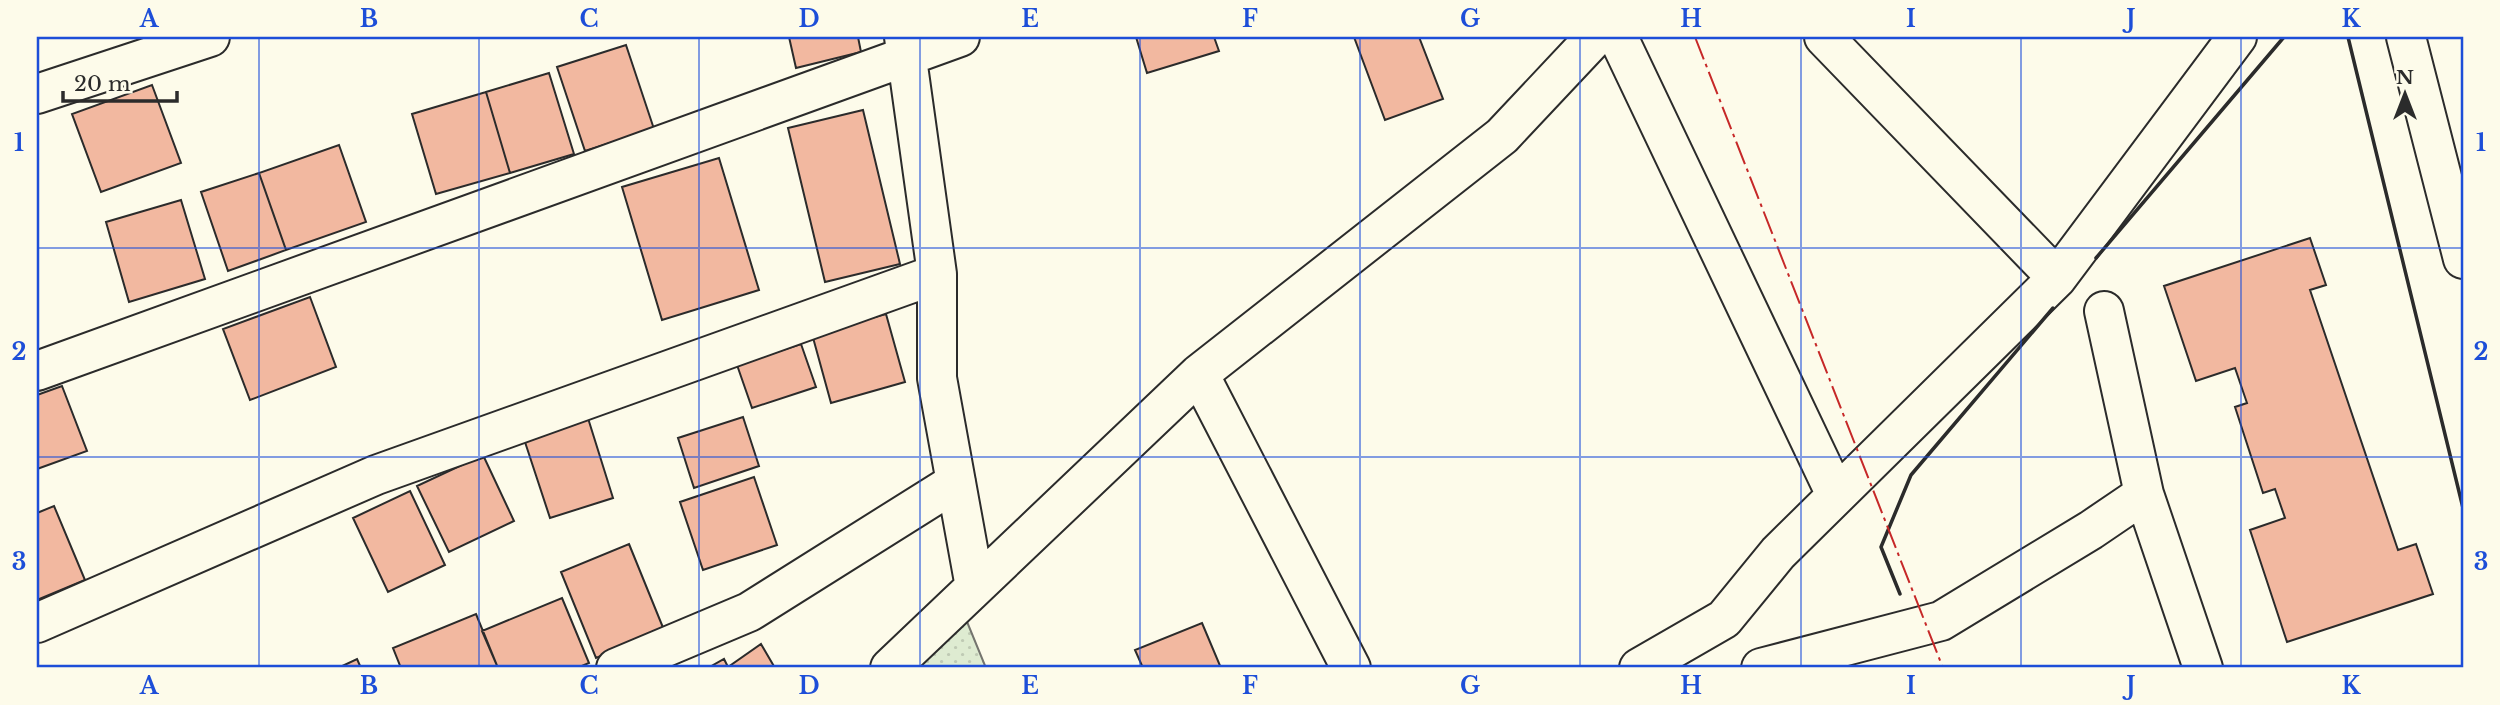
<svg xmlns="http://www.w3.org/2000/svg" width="2500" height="705" viewBox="0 0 2500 705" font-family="'Libre Baskerville',serif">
	<defs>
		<pattern id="park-dots" width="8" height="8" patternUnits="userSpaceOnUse" patternTransform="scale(1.75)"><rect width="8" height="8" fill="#deebd1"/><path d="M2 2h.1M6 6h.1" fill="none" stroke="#bfcab4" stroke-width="1.8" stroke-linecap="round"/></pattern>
	</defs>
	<rect width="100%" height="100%" fill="#fdfbea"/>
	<path fill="url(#park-dots)" stroke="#74746e" stroke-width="2" d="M963,612L986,668H910Z"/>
	<path fill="#f2b8a0" stroke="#2b2b2b" stroke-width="2" d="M789,37H858L861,52L796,68Z
		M1136,37H1214L1219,51L1147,73Z
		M1354,37H1419L1443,99L1385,120Z
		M626,45L654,129L585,151L557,67Z
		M549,73L574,154L510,173L486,92Z
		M152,85L181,163L101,192L72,114Z
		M486,92L510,173L436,194L412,114Z
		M863,110L900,264L825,282L788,128Z
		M339,145L366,222L286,250L259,173Z
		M719,158L759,290L662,320L622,187Z
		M259,173L286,250L228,271L201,192Z
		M181,200L205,279L129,302L106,222Z
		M2310,238L2326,285L2310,290L2398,550L2416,544L2433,594L2287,642L2250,530L2285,518L2275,489L2263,493L2235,407L2247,403L2235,368L2196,381L2164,286Z
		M310,297L336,367L250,400L223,329Z
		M886,314L905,382L831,403L812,334Z
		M801,344L816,387L752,408L737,365Z
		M62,386L87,451L37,469V395Z
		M587,415L613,498L550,518L523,436Z
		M743,417L759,466L694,488L678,438Z
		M483,455L514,521L449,552L417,486Z
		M754,477L777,545L703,570L680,502Z
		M410,491L445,565L388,592L353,518Z
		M54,506L85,580L37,600V513Z
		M629,544L664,630L596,658L561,572Z
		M562,598L589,663L577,668H498L482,631Z
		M476,614L498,668H401L393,648Z
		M1202,623L1221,668H1143L1135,650Z
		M761,644L775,668H708L724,659L728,667Z
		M357,659L361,668H338Z"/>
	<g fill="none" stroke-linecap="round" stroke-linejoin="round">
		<g stroke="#2b2b2b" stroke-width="42">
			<path id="minor" d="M904,37L937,274V378L975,587
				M1618,37L1836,495
				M1824,37L2057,278
				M2406,37L2463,259
				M37,94L210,37
				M2104,311L2144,494L2203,668
				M37,371L960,37
				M1199,374L1351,668
				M37,623L376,475L937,274
				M616,668L749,612L956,482
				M890,668L1199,374L1502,136L1595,37
				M1639,668L1724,619L1778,553L2057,278L2237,37
				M1761,668L1941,621L2091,530L2144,494"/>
		</g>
		<use href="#minor" stroke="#fdfbea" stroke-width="38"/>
		<path stroke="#2b2b2b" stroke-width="3.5" d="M2348,37L2463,508
			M2096,258L2284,37
			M1900,594L1881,547L1911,475L2053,308"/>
		<path stroke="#c62828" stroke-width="2" stroke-dasharray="24 5 3.5 5" stroke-linecap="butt" d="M1695,37L1943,668"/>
	</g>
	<path fill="none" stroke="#1d4ed8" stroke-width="2" stroke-opacity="0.55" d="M259,37V668M479,37V668M699,37V668M920,37V668M1140,37V668M1360,37V668M1580,37V668M1801,37V668M2021,37V668M2241,37V668M37,248H2463M37,457H2463"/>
	<rect width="2500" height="705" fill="none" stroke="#fdfbea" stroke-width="77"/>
	<g transform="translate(2405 94)" stroke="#fdfbea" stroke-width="5" paint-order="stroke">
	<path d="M0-5L12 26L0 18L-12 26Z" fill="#2b2b2b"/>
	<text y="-10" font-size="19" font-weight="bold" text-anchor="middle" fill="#2b2b2b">N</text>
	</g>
	<path d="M63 91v10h114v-10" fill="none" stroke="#2b2b2b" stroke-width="3.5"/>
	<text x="74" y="91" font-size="21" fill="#2b2b2b" stroke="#fdfbea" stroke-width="5" paint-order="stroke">20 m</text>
	<rect x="38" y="38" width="2424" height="628" fill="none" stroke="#1d4ed8" stroke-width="2.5"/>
	<g font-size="23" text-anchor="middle" font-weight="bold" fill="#1d4ed8">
		<text x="149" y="27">A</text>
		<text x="369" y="27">B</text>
		<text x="589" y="27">C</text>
		<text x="809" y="27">D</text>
		<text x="1030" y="27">E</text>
		<text x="1250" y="27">F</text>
		<text x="1470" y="27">G</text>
		<text x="1691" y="27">H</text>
		<text x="1911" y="27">I</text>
		<text x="2131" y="27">J</text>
		<text x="2351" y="27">K</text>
		<text x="19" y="151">1</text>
		<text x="2481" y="151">1</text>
		<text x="19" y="360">2</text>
		<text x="2481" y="360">2</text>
		<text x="19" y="570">3</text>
		<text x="2481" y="570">3</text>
		<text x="149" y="694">A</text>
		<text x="369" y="694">B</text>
		<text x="589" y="694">C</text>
		<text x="809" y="694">D</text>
		<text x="1030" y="694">E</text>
		<text x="1250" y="694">F</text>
		<text x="1470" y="694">G</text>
		<text x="1691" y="694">H</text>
		<text x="1911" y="694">I</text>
		<text x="2131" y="694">J</text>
		<text x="2351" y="694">K</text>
	</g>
</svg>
